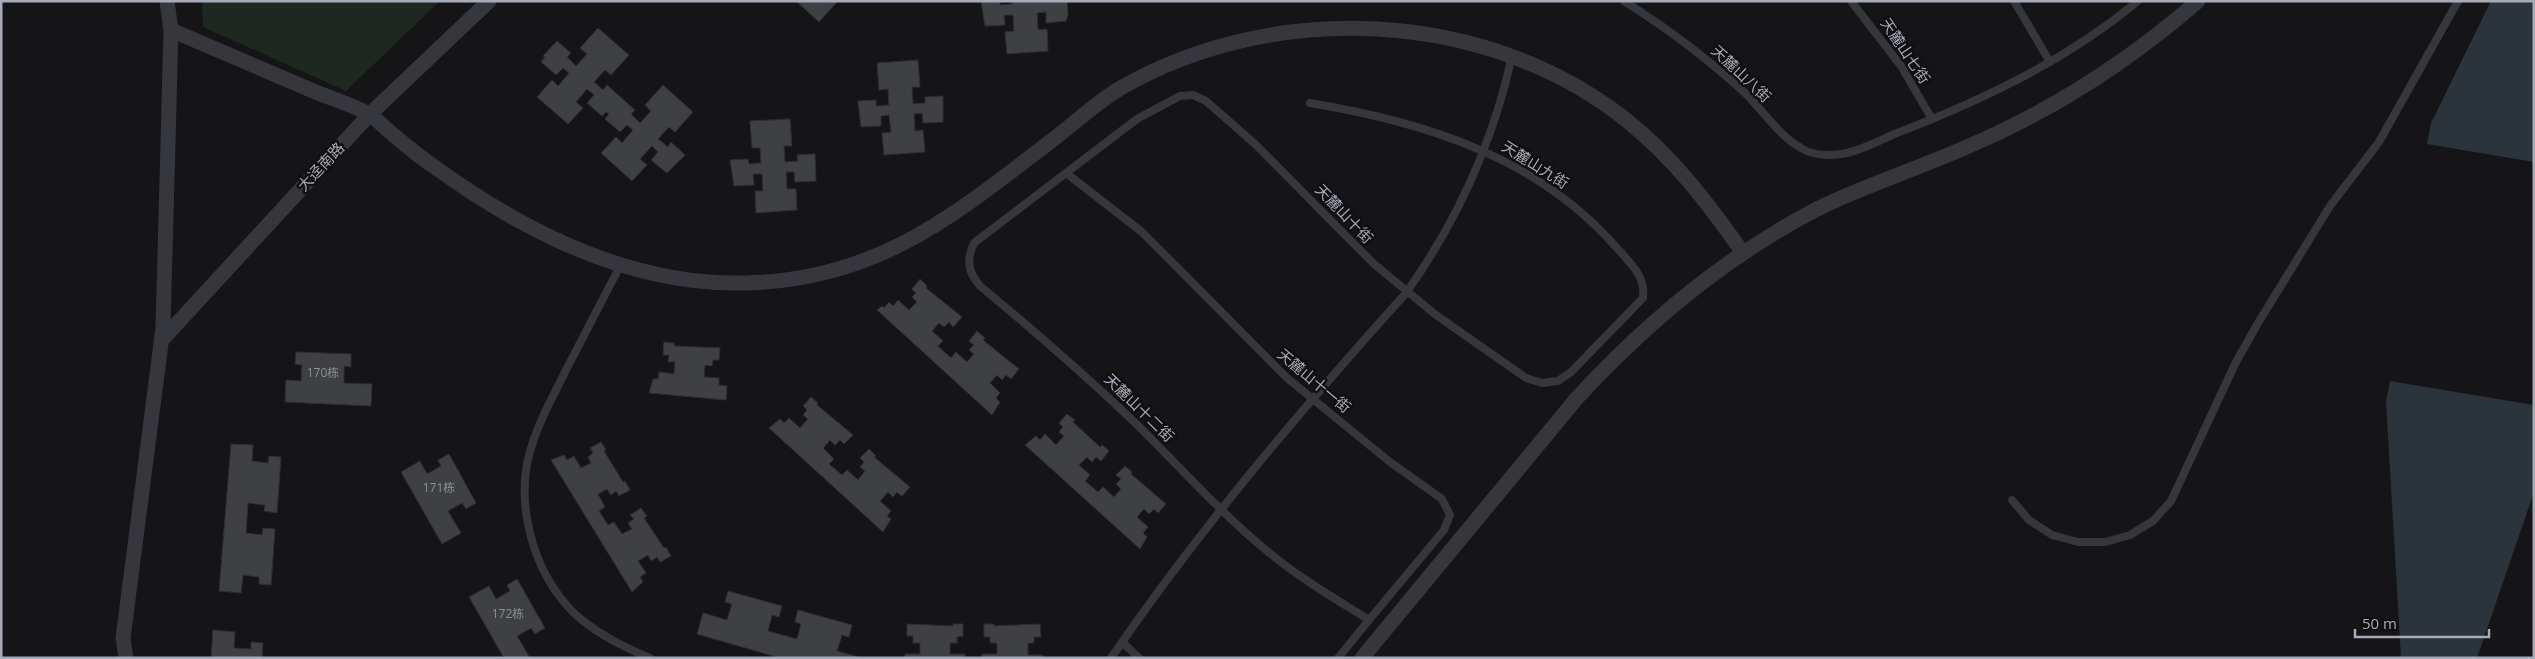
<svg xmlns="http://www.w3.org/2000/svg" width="2535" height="659" viewBox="0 0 2535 659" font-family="'Open Sans','Noto Sans SC',sans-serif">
	<rect width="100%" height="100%" fill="#151517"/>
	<path fill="#1f2721" d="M202,1H440L346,91L203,27Z"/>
	<path fill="#2b333b" d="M2491,1H2534V162L2427,144L2431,123Z
		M2390,381L2534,405V492L2477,658H2401L2386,401Z"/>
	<path fill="#3f4044" stroke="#2f2f33" d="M796,1H838L819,22Z
		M981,1H1000V5L1012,4V1H1067L1068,15L1066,21L1046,23V12L1037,13L1038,30L1047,29L1048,51L1007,54L1005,32L1014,31L1013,15H1004L1005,25L985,26Z
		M598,28L629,55L611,75L605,70L594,82L603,90L607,85L635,110L631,114L640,123L651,111L645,105L663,85L693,112L675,132L669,127L658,139L668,147L671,142L685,155L667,173L651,160L658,152L652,146L640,159L647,165L632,181L601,153L616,137L622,143L633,130L627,125L620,132L605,119L609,114L606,112L602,116L587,103L594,95L587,89L576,102L583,108L568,124L537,97L552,80L558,86L569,73L563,68L556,75L541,62L545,57L543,56L557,41L571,53L567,57L576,66L587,54L580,48Z
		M918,60L920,87H912L913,104L925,103V97L943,96V122L923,123L922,113L914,114L915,131L923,130L925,152L884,155L882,133L891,132L889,115L881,116V126L861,127L858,101L876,100V106L889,105L888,89L879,90L877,63Z
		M790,119L792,146H784L785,162L798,161L797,155L815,154L816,181L795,182L794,172H786L787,189H796L797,210L756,213L755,191H763L762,174H753L754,185L734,186L730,160L748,159L749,164L761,163L760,148H752L750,121Z
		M920,279L927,286L926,288L962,317L953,327L949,322L944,327L939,323L932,331L943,341L938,346L951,358L956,352L967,362L974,354L969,350L974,345L969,341L977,331L985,338L983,340L1019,369L1011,379L1006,375L1002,380L997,375L990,383L1000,393L996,398L1000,402L992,415L877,310L882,306L884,308L889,302L893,306L898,300L909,310L917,302L912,297L916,293L912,289Z
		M664,342L674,343V346L720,348L719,360H713L712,366L705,365L704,377L719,378V385L727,386L726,400L649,393L653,379H658L659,372L674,374L675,362H668L669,355H663Z
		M296,352L351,354V367L344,366V383L372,384L371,406L285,402L286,380L301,381L302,365L295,364Z
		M811,397L818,403L817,405L853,435L844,444L840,440L835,445L830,440L823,448L834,459L829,464L842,475L847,470L858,480L865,471L860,467L864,462L860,458L869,449L876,456L874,457L910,487L902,496L897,492L893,497L888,492L880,501L891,511L887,516L891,519L883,532L769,428L780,419L784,423L789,418L800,428L808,419L803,415L807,410L803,406Z
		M1067,414L1075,420L1073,422L1100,447L1102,445L1109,451L1101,461L1096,457L1092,462L1087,457L1079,465L1090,475L1085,481L1098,492L1103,487L1114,497L1121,489L1116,484L1121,479L1116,475L1125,466L1132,472L1131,474L1166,504L1158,513L1154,509L1149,514L1144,509L1137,517L1148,527L1143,533L1147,537L1140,549L1025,445L1036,436L1040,440L1045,434L1056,445L1064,436L1059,432L1063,427L1059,423Z
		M601,442L606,450L604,451L623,482L625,481L630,490L619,496L616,491L611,495L607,489L598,494L605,507L599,511L608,525L614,522L622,534L632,529L628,523L634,519L630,515L641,508L647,516L644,518L664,548L666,547L671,556L660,562L657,557L651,561L648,555L638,561L646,573L640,577L643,582L632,592L551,460L564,455L567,460L574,456L581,468L591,463L588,457L593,453L590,448Z
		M231,444L253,445L252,461L268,463L269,456L281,457L277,513L264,511L265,505L248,503L246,533L262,535L263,528L275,529L271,585L259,584V577L243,575L241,593L219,591Z
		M449,454L476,503L466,509L462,503L448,511L461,533L442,544L401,472L420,461L427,474L441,466L438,460Z
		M517,579L545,628L535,634L531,628L517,636L530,658H504L469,597L489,586L496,599L510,591L507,585Z
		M728,591L782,606L779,617L772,615L768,631L797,639L801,624L795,622L798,610L852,625L849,637L842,635L837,651L862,658H780L697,634L703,613L727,620L732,604L725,602Z
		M907,624L953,626V624H963V636L957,637V643H950V654H965V658H905V654H920V643H913V636H907Z
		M984,624H994V626L1040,624L1041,637H1034V643H1028V655H1043V658H982V654H997V643H990V637H984Z
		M213,630L235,632L234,648L251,649V642L263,643L262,658H211Z"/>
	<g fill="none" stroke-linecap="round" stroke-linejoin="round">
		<path stroke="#36373c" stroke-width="8" d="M1624,1C1667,28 1707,58 1744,92C1763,110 1778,135 1801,148C1812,155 1828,156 1841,154C1859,152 1880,140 1897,133C1983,100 2067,60 2138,1
			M1851,1L1901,66L1932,119
			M2014,1L2050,62
			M1310,103C1425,122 1537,157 1616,247C1630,263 1646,276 1643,298L1571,372L1558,381L1542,383L1526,378L1436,315L1374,264L1255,144L1206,101L1193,95L1180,96L1137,119L974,243C966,260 968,272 980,286C1031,328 1080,371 1128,416C1174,460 1216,509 1266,550C1298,577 1334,598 1369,620L1338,658
			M1066,173L1142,232L1287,378L1390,462L1442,499L1450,515L1444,530L1369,620
			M620,266C602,301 584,336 566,370C555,393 542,415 534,439C512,497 531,571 575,614C597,634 623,647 650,658
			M2012,500L2029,520L2052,535L2078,542H2105L2130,535L2153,521L2171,501L2236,362L2258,323L2330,206L2379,142L2458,1
			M1122,642L1139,658
			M1111,658C1200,528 1301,410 1406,293C1458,220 1493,143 1512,56"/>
		<path stroke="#36373c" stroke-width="15" d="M171,30C217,50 264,70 311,90C329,98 351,104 369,114C378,120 387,130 396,137C410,149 424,160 439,170C528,234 633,286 745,283C879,280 954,215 1055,138C1076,122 1096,103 1119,89C1272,0 1484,8 1625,119C1673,157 1708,203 1743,253
			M161,341L369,115L489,1
			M126,658L123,638L163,328L171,30L167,1
			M1362,658L1577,398C1647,322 1726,256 1819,208C1868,184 1920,168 1969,146C2053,110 2129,61 2198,1"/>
	</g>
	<g text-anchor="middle" stroke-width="5" stroke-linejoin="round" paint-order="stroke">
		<g font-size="12" fill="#8d909a">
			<text x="323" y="377">170栋</text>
			<text x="439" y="492">171栋</text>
			<text x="508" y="618">172栋</text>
		</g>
		<g font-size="15" fill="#a7abb7" stroke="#101012">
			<text transform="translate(1905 51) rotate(56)" y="5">天麓山七街</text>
			<text transform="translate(1741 74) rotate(43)" y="5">天麓山八街</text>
			<text transform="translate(1535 165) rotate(32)" y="5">天麓山九街</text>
			<text transform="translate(321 167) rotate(-47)" y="5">大迳南路</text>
			<text transform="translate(1344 214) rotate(46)" y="5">天麓山十街</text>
			<text transform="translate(1314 381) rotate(40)" y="5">天麓山十一街</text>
			<text transform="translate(1139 408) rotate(44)" y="5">天麓山十二街</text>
		</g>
	</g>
	<rect width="2535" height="659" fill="none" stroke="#a7abb7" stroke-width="5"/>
	<path d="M2355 629v8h134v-8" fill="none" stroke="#a7abb7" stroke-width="2.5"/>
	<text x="2362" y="629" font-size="15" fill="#a7abb7" stroke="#101012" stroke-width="4" paint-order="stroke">50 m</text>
</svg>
